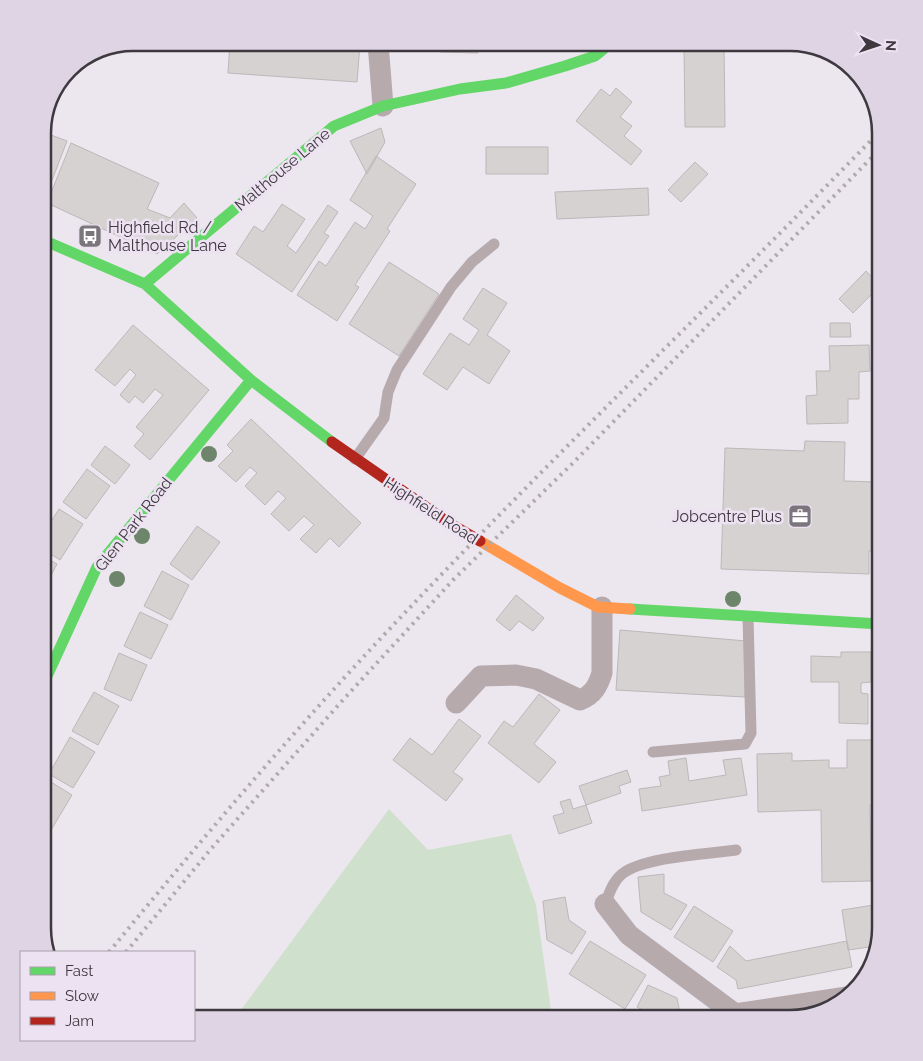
<svg xmlns="http://www.w3.org/2000/svg" width="923" height="1061" viewBox="0 0 923 1061" font-family="Raleway,sans-serif">
	<rect width="100%" height="100%" fill="#ece6ee"/>
	<path fill="#cfe0cc" d="M389,809L428,850L511,834L536,905L552,1018H235Z"/>
	<path fill="#d7d2d2" stroke="#bcb7b8" d="M230,43H334L360,44L357,82L228,73Z
		M441,43H479L478,53L440,52Z
		M684,43H724L725,127H685Z
		M616,88L632,102L620,117L632,126L624,136L642,151L631,165L576,121L601,89L610,96Z
		M381,128L385,142L367,174L350,141Z
		M43,132L67,141L44,201L43,200Z
		M71,143L159,183L147,209L170,218L184,203L197,218L157,254L47,203Z
		M486,147H548V174H486Z
		M376,156L416,184L387,229L390,231L355,285L359,287L337,321L297,295L319,261L326,266L355,222L365,229L373,216L350,200Z
		M695,162L708,174L681,202L668,190Z
		M648,188L649,215L557,219L555,192Z
		M282,204L305,219L287,246L296,253L328,205L338,212L324,233L329,236L292,292L236,254L254,226L263,232Z
		M389,262L439,294L399,356L349,324Z
		M866,271L880,286L853,313L839,299Z
		M483,288L507,303L487,335L510,351L489,384L463,367L447,390L423,374L450,333L469,345L479,330L463,319Z
		M830,323H850L851,337H830Z
		M133,325L209,390L150,460L134,446L144,434L136,427L163,395L155,389L143,403L135,396L129,403L120,395L136,375L130,369L115,386L95,370Z
		M869,345L870,371L859,372V399H848V423L807,424L806,396L817,395L816,371H830L829,346Z
		M251,419L361,523L339,547L330,538L316,553L300,539L314,525L304,516L289,531L271,514L286,498L278,491L265,505L245,486L257,473L250,467L236,482L218,466L233,451L227,445Z
		M805,441L845,442L844,481L877,482L875,551H869V574L721,569L725,448L804,451Z
		M105,446L130,465L115,484L91,465Z
		M87,469L110,486L86,519L63,502Z
		M59,509L83,524L60,560L43,549V525L47,528Z
		M197,526L220,542L192,580L170,564Z
		M43,556L57,564L43,591Z
		M162,571L189,585L171,620L144,606Z
		M516,595L544,618L533,631L519,621L510,631L496,620Z
		M140,612L168,625L151,659L124,646Z
		M620,630L746,641L745,697L616,690Z
		M841,652H871V682L861,683V693L868,694V724L839,723V682H811V656L841,657Z
		M119,653L147,665L131,701L104,689Z
		M94,692L119,706L98,745L72,731Z
		M539,694L560,710L534,744L556,762L539,783L488,743L504,721L513,727Z
		M459,719L481,736L453,772L463,779L446,801L393,760L410,738L432,755Z
		M70,737L95,752L73,788L49,774Z
		M847,740H880V804L870,805L871,881L822,882L821,810L758,812L757,754L792,753V761L829,760V768H847Z
		M686,758L689,781L726,775L723,760L741,758L747,795L642,811L639,789L661,786L659,777L670,775L668,761Z
		M627,770L631,782L619,786L621,793L586,805L579,786Z
		M46,779L72,795L51,830L43,825V785Z
		M570,799L573,809L586,805L592,823L559,834L553,816L564,813L560,802Z
		M664,874V893L687,905L671,930L641,912L638,877Z
		M565,897L569,920L586,932L572,954L547,940L543,901Z
		M880,904V928L876,946L848,950L842,910Z
		M694,906L733,931L713,962L674,937Z
		M590,941L646,975L625,1009L569,974Z
		M847,941L852,967L738,989L736,980L717,967L730,946L746,961Z
		M648,985L677,998L681,1018H653L652,1015L637,1007Z"/>
	<g fill="none" stroke-linecap="round" stroke-linejoin="round">
		<path stroke="#b6aaad" stroke-width="11" d="M355,459L384,418L388,392L397,370L425,327L451,287L472,262L494,244
			M653,752L745,744L751,733L748,617
			M605,904C609,894 613,881 622,874C643,857 707,854 736,850"/>
		<path stroke="#b6aaad" stroke-width="21" d="M378,43L383,106
			M456,703L481,676L516,675L536,679L580,700C593,695 598,686 602,673V607
			M605,904L629,935L735,1014L847,997"/>
		<path stroke="#63d668" stroke-width="11" d="M43,240L145,284L251,380L332,442
			M145,284L334,126L383,106L460,89L506,83L565,66L595,56L611,43
			M630,609L880,624
			M43,685L97,567L251,380"/>
		<path stroke="#ff974d" stroke-width="11" d="M480,541L560,588L598,607L630,609"/>
		<path stroke="#b3261e" stroke-width="11" d="M332,442L449,523L480,541"/>
		<path stroke="#b0aaad" stroke-width="4" stroke-dasharray="2.5 5" stroke-linecap="butt" d="M109,952C193,850 278,749 368,652C534,474 711,306 880,131
			M126,952L210,850L342,701L453,580L574,462L880,149"/>
	</g>
	<g fill="#6d856b">
		<circle cx="209" cy="454" r="8"/>
		<circle cx="142" cy="536" r="8"/>
		<circle cx="117" cy="579" r="8"/>
		<circle cx="733" cy="599" r="8"/>
	</g>
	<defs>
		<g id="bus-square" transform="scale(1.25)"><rect x="-9" y="-9" width="18" height="18" rx="4" fill="#7a767c" stroke="#ede2f2"/><path d="M-5-6H5V4H4V6H2V4H-2V6H-4V4H-5ZM-3.5-4V0h7V-4ZM-3.5 1.2v1.5H-2V1.2ZM2 1.2v1.5H3.5V1.2Z" fill="#fff"/></g>
		<g id="office-square" transform="scale(1.25)"><rect x="-9" y="-9" width="18" height="18" rx="4" fill="#7a767c" stroke="#ede2f2"/><path d="M-6-3h4V-5.5h4V-3h4V5H-6ZM-1-4.5V-3h2v-1.5ZM-6 0V1H6V0Z" fill="#fff"/></g>
	</defs>
	<g fill-rule="evenodd">
		<use href="#bus-square" x="90" y="236"/>
		<use href="#office-square" x="800" y="516"/>
	</g>
	<g text-anchor="middle" stroke-width="5" stroke-linejoin="round" paint-order="stroke">
		<g font-size="16" fill="#3d393f" stroke="#ede2f2">
			<text transform="translate(282 169) rotate(-40)" y="6">Malthouse Lane</text>
			<text transform="translate(431 510) rotate(33)" y="6">Highfield Road</text>
			<text transform="translate(133 524) rotate(-52)" y="6">Glen Park Road</text>
		</g>
		<g font-size="16" fill="#3d393f" stroke="#ede2f2" text-anchor="start">
			<text x="108" y="233">Highfield Rd /<tspan x="108" dy="18">Malthouse Lane</tspan></text>
			<text x="782" y="522" text-anchor="end">Jobcentre Plus</text>
		</g>
	</g>
	<path d="M0 0H923V1061H0ZM133 51H790A82 82 0 0 1 872 133V928A82 82 0 0 1 790 1010H133A82 82 0 0 1 51 928V133A82 82 0 0 1 133 51Z" fill="#dfd4e4" fill-rule="evenodd"/>
	<path fill="none" stroke="#3d393f" stroke-width="2.5" d="M133 51H790A82 82 0 0 1 872 133V928A82 82 0 0 1 790 1010H133A82 82 0 0 1 51 928V133A82 82 0 0 1 133 51Z"/>
	<rect x="20" y="951" width="175" height="90" fill="#ede2f2" stroke="#a79eaa"/>
	<rect x="30" y="967" width="25" height="8" fill="#63d668" stroke="#a79eaa"/>
	<text x="65" y="976" font-size="15" fill="#3d393f">Fast</text>
	<rect x="30" y="992" width="25" height="8" fill="#ff974d" stroke="#a79eaa"/>
	<text x="65" y="1001" font-size="15" fill="#3d393f">Slow</text>
	<rect x="30" y="1017" width="25" height="8" fill="#b3261e" stroke="#a79eaa"/>
	<text x="65" y="1026" font-size="15" fill="#3d393f">Jam</text>
	<g transform="translate(878 45) rotate(93)" stroke="#ede2f2" stroke-width="4" paint-order="stroke">
	<path d="M0-4L9 19L0 12L-9 19Z" fill="#3d393f"/>
	<text y="-8" font-size="14" font-weight="bold" text-anchor="middle" fill="#3d393f">N</text>
	</g>
</svg>
